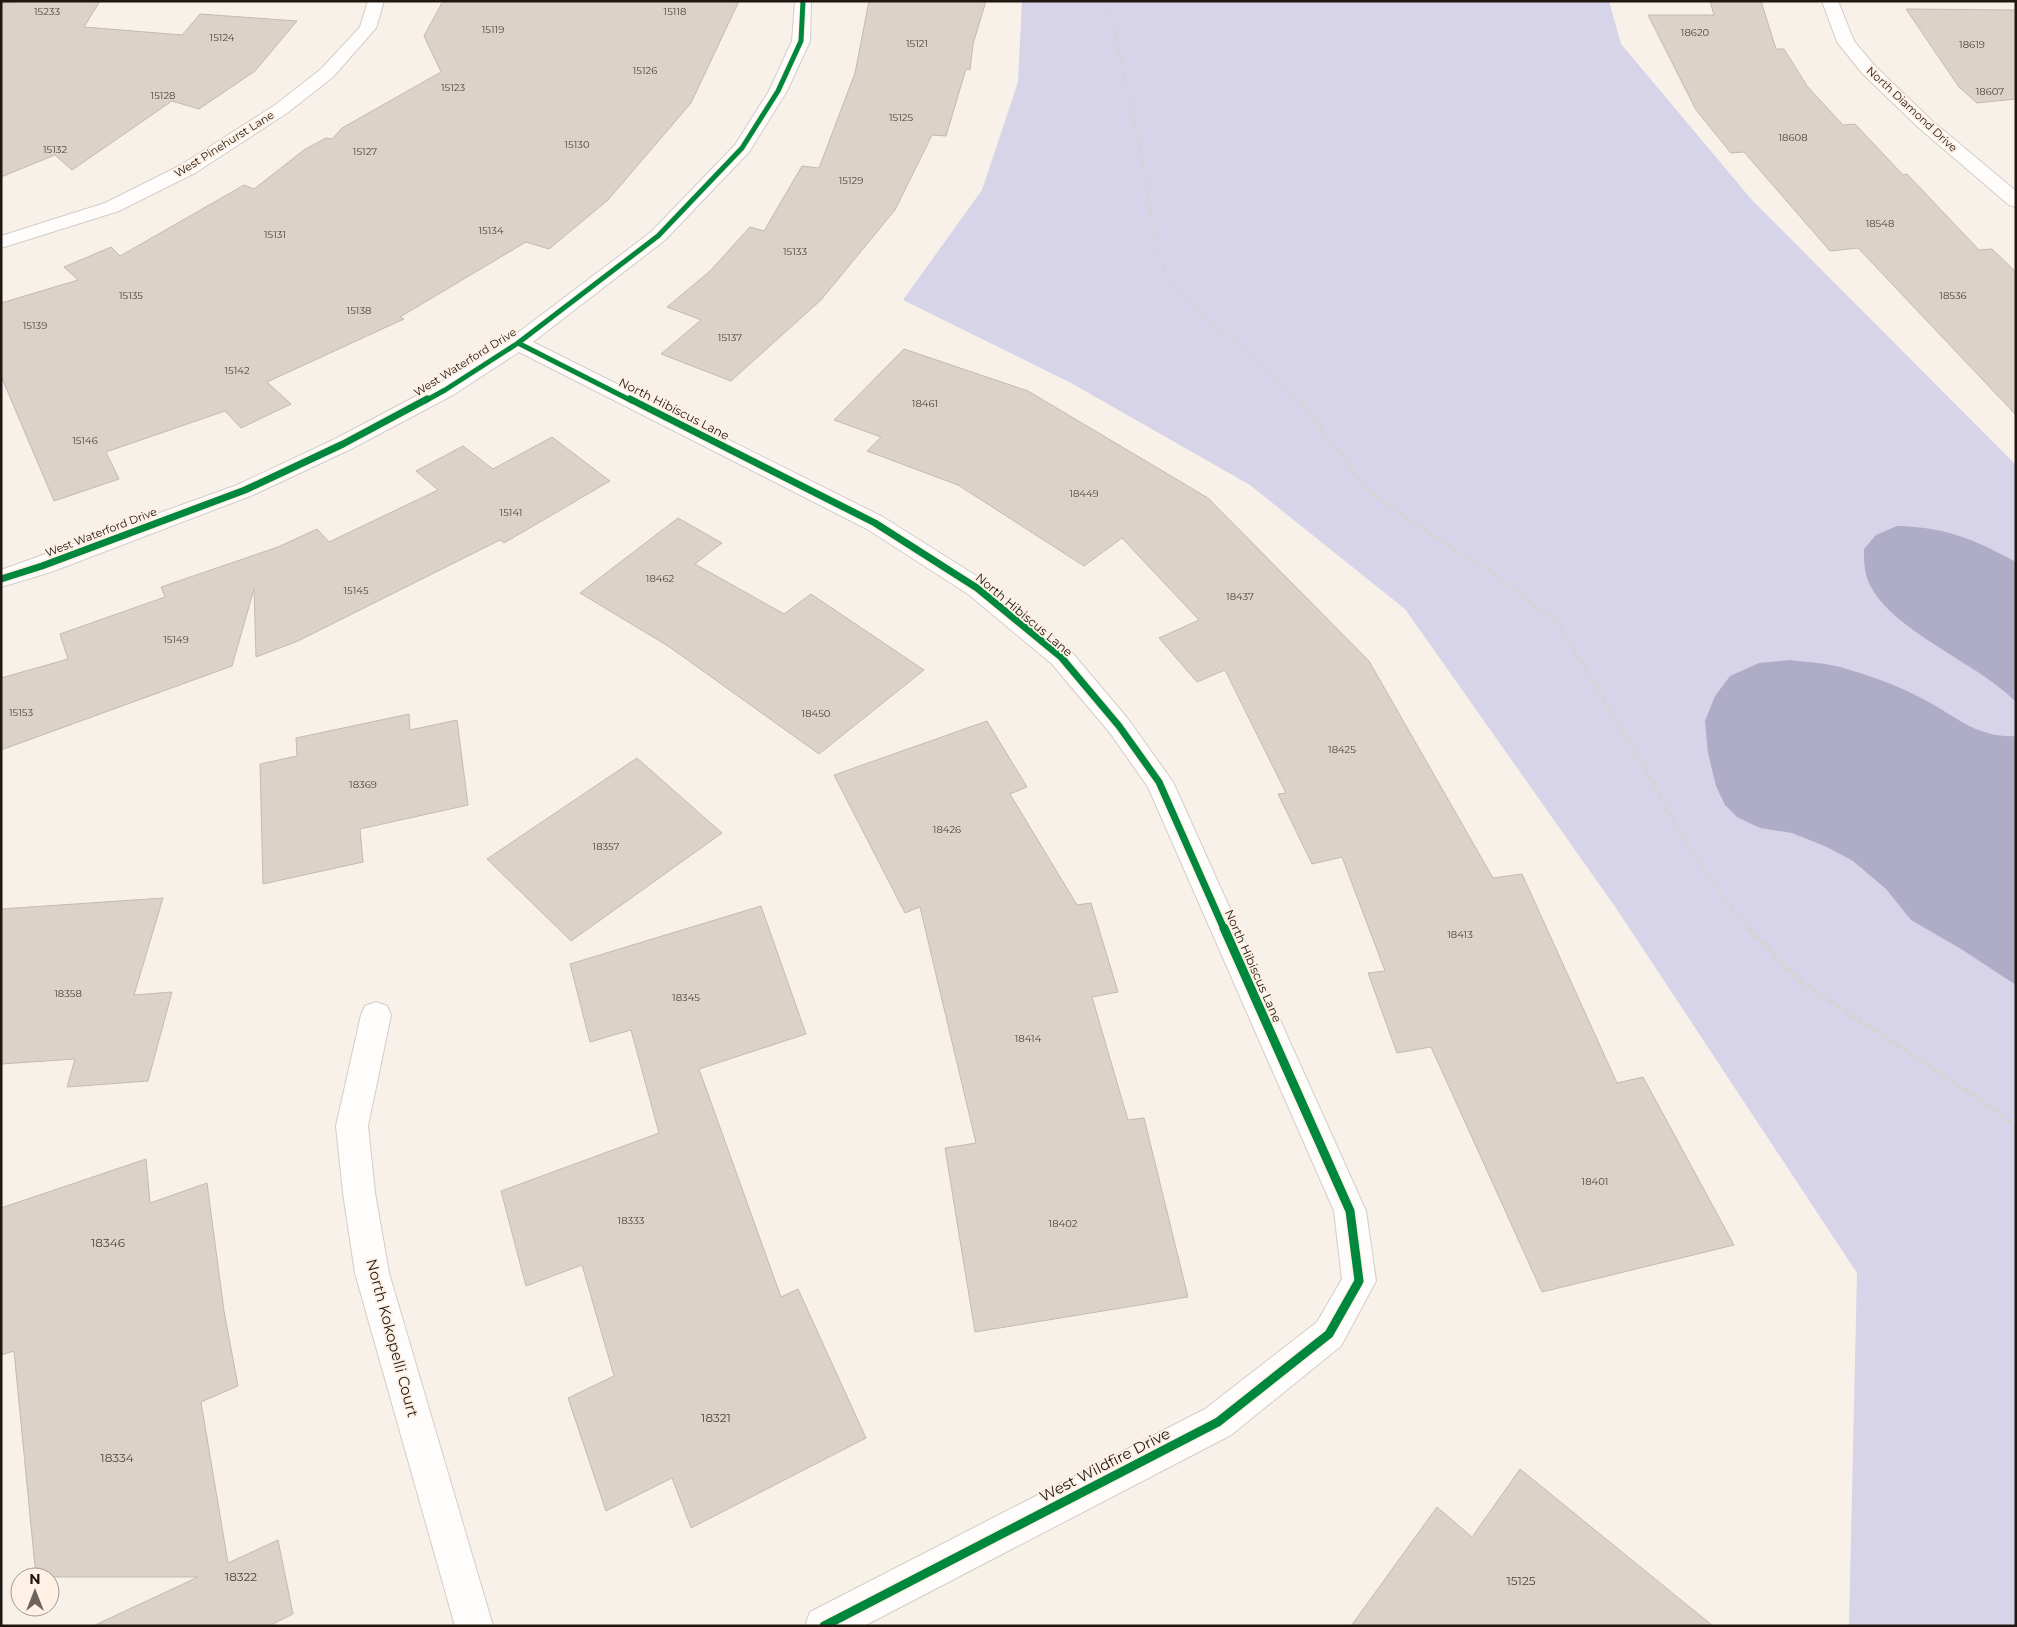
<svg xmlns="http://www.w3.org/2000/svg" width="2017" height="1627" viewBox="0 0 2017 1627" font-family="Montserrat,sans-serif">
	<rect width="100%" height="100%" fill="#f8f1ea"/>
	<path fill="#d7d3e8" d="M1022,1H1609L1621,44L1752,200L2016,465V1626H1849L1857,1273L1616,908L1405,609L1250,485L1071,383L903,300L982,190L1018,82Z"/>
	<path fill="#afacc8" d="M1897,526C1945,527 1974,539 2016,562V702C1977,662 1891,631 1869,583C1864,572 1864,560 1864,549L1876,535Z
		M1790,660C1807,662 1824,663 1840,667C1868,675 1900,686 1925,700C1957,717 1977,738 2016,736V985L1961,949L1911,920L1886,889L1853,861L1827,847L1792,833L1760,828L1737,817L1725,805L1716,786L1708,753L1705,721L1715,696L1730,676L1759,663Z"/>
	<path fill="#dcd2c8" stroke="#c2bbb4" d="M27,1H100L84,27L182,35L200,14L297,21L255,71L199,109L172,101L72,170L55,155L1,177V3Z
		M443,1H739L691,103L608,200L549,249L526,242L400,317L404,319L267,382L291,404L241,428L225,411L106,452L119,479L54,501L1,376V303L78,280L64,267L111,247L120,256L244,185L254,189L304,150L326,138L332,139L342,128L441,72L424,36Z
		M869,1H986L973,44L970,70L966,69L946,136L932,135L895,210L821,300L731,381L661,354L701,320L667,307L710,271L750,227L764,231L802,166L819,168L855,73Z
		M1710,1H1761L1776,49H1784L1807,86L1843,125L1855,124L1903,175L1907,174L1979,250L1992,249L2016,272V415L1858,248L1830,251L1744,152L1731,153L1696,110L1648,15H1714Z
		M1906,9L2016,10V99L1977,103L1959,87Z
		M904,349L1028,391L1208,498L1369,661L1493,878L1522,874L1617,1083L1643,1077L1734,1245L1542,1292L1431,1047L1397,1053L1368,973L1385,971L1342,857L1312,864L1278,794L1286,793L1225,670L1197,682L1159,638L1199,620L1122,538L1084,566L958,485L867,451L881,437L834,420Z
		M552,437L610,481L504,543L500,540L298,641L256,657L254,589L232,666L1,750V678L68,659L60,634L165,597L161,587L278,547L317,529L329,542L438,490L416,471L463,446L493,469Z
		M678,518L722,543L695,564L784,614L811,594L924,670L819,754L668,646L580,593Z
		M409,714L410,730L457,720L468,805L360,829L363,862L263,884L260,764L297,756L296,738Z
		M987,721L1027,787L1010,794L1077,905L1091,903L1118,992L1092,997L1128,1120L1144,1118L1188,1297L975,1332L945,1148L976,1143L920,907L905,913L834,775Z
		M637,758L722,833L571,941L487,859Z
		M163,898L134,995L172,992L148,1081L67,1087L75,1059L1,1064V909Z
		M761,906L806,1034L699,1069L781,1297L798,1289L866,1438L691,1528L672,1478L606,1511L568,1398L614,1376L582,1265L526,1286L501,1191L659,1133L631,1030L590,1042L570,964Z
		M146,1159L150,1203L207,1183L224,1311L238,1386L201,1402L228,1563L278,1540L293,1614L269,1626H93L198,1577H36L14,1351L1,1355V1208Z
		M1520,1469L1713,1626H1351L1437,1507L1472,1537Z"/>
	<g fill="none" stroke-linecap="round" stroke-linejoin="round">
		<g stroke="#d4cdc6" stroke-width="2">
			<path id="minor" d="M368,1H384L376,28L333,77L287,113L195,173L119,211L1,248V236L105,203L181,165L275,105L321,69L360,27Z
				M795,1H811L810,41L787,91L749,152L665,240L533,342L883,517L986,582L1070,650L1128,719L1173,782L1366,1211L1376,1281L1341,1346L1231,1435L864,1626H805L810,1612L1205,1409L1317,1322L1342,1279L1334,1211L1148,787L1110,733L1052,664L968,594L867,529L519,352L453,395L351,449L253,495L51,572L1,587V570L237,485L335,439L437,385L511,338L651,232L735,145L769,91L792,41Z
				M1822,1H1838L1854,41L1874,65L1931,120L2016,191V207L2009,205L1919,128L1862,73L1837,42Z
				M376,1002L387,1006L391,1015L368,1126L375,1193L389,1273L493,1626H455L355,1273L343,1193L336,1126L361,1015L365,1006Z"/>
		</g>
		<path stroke="#d6d4d2" stroke-width="2" stroke-dasharray="4 2" stroke-linecap="butt" d="M1108,1L1144,168L1155,243L1166,275L1206,318L1252,355L1299,401"/>
		<path stroke="#d6d4d2" stroke-width="3" stroke-dasharray="4.5 2.5" stroke-linecap="butt" d="M1298,399L1369,491L1426,531L1496,575L1559,624L1644,767L1688,846L1736,915L1749,929"/>
		<path stroke="#d6d4d2" stroke-width="4" stroke-dasharray="6 3" stroke-linecap="butt" d="M1748,928L1798,980L1999,1112L2016,1128"/>
		<use href="#minor" fill="#fefdfc" fill-rule="evenodd"/>
		<g stroke="#fef0e4" stroke-width="7">
			<path id="cycleway-far2" d="M518,343L632,401
				M425,401L445,390L518,343L658,236L742,148L778,91L801,41L803,1"/>
		</g>
		<g stroke="#fef0e4" stroke-width="10">
			<path id="cycleway-far1" d="M630,399L875,523L977,588L1061,657L1119,726L1159,782L1224,929
				M1,579L42,566L245,490L343,444L427,399"/>
		</g>
		<g stroke="#fef0e4" stroke-width="12">
			<path id="cycleway" d="M824,1626L1218,1422L1329,1334L1359,1281L1350,1211L1224,928"/>
		</g>
		<use href="#cycleway-far2" stroke="#00873e" stroke-width="5"/>
		<use href="#cycleway-far1" stroke="#00873e" stroke-width="7"/>
		<use href="#cycleway" stroke="#00873e" stroke-width="9"/>
	</g>
	<g text-anchor="middle" stroke-width="4" stroke-linejoin="round" paint-order="stroke">
		<g font-size="10" fill="#4e463e">
			<text x="47" y="15">15233</text>
			<text x="675" y="15">15118</text>
			<text x="493" y="33">15119</text>
			<text x="1695" y="36">18620</text>
			<text x="222" y="41">15124</text>
			<text x="917" y="47">15121</text>
			<text x="1972" y="48">18619</text>
			<text x="645" y="74">15126</text>
			<text x="453" y="91">15123</text>
			<text x="1990" y="95">18607</text>
			<text x="163" y="99">15128</text>
			<text x="901" y="121">15125</text>
			<text x="1793" y="141">18608</text>
			<text x="577" y="148">15130</text>
			<text x="55" y="153">15132</text>
			<text x="365" y="155">15127</text>
			<text x="851" y="184">15129</text>
			<text x="1880" y="227">18548</text>
			<text x="491" y="234">15134</text>
			<text x="275" y="238">15131</text>
			<text x="795" y="255">15133</text>
			<text x="131" y="299">15135</text>
			<text x="1953" y="299">18536</text>
			<text x="359" y="314">15138</text>
			<text x="35" y="329">15139</text>
			<text x="730" y="341">15137</text>
			<text x="237" y="374">15142</text>
			<text x="925" y="407">18461</text>
			<text x="85" y="444">15146</text>
			<text x="1084" y="497">18449</text>
			<text x="511" y="516">15141</text>
			<text x="660" y="582">18462</text>
			<text x="356" y="594">15145</text>
			<text x="1240" y="600">18437</text>
			<text x="176" y="643">15149</text>
			<text x="21" y="716">15153</text>
			<text x="816" y="717">18450</text>
			<text x="1342" y="753">18425</text>
			<text x="363" y="788">18369</text>
			<text x="947" y="833">18426</text>
			<text x="606" y="850">18357</text>
			<text x="1460" y="938">18413</text>
			<text x="68" y="997">18358</text>
			<text x="686" y="1001">18345</text>
			<text x="1028" y="1042">18414</text>
			<text x="1595" y="1185">18401</text>
			<text x="631" y="1224">18333</text>
			<text x="1063" y="1227">18402</text>
		</g>
		<g font-size="11" fill="#1f1710" stroke="#fef0e4">
			<text transform="translate(1912 109) rotate(43)" y="4">North Diamond Drive</text>
			<text transform="translate(224 144) rotate(-32)" y="4">West Pinehurst Lane</text>
			<text transform="translate(465 362) rotate(-32)" y="4">West Waterford Drive</text>
			<text transform="translate(101 532) rotate(-21)" y="4">West Waterford Drive</text>
		</g>
		<g font-size="12" fill="#1f1710" stroke="#fef0e4">
			<text transform="translate(674 409) rotate(27)" y="4">North Hibiscus Lane</text>
			<text transform="translate(1024 615) rotate(40)" y="4">North Hibiscus Lane</text>
			<text transform="translate(1253 966) rotate(66)" y="4">North Hibiscus Lane</text>
		</g>
		<g font-size="12" fill="#4e463e">
			<text x="108" y="1247">18346</text>
			<text x="716" y="1422">18321</text>
			<text x="117" y="1462">18334</text>
			<text x="241" y="1581">18322</text>
			<text x="1521" y="1585">15125</text>
		</g>
		<g font-size="15" fill="#1f1710" stroke="#fef0e4">
			<text transform="translate(392 1338) rotate(75)" y="5">North Kokopelli Court</text>
			<text transform="translate(1105 1465) rotate(-27)" y="5">West Wildfire Drive</text>
		</g>
	</g>
	<rect width="2017" height="1627" fill="none" stroke="#1f1710" stroke-width="5"/>
	<g transform="translate(35 1592)"><circle r="24" fill="#fef0e4" stroke="#a5998f"/>
	<path d="M0-4L9 19L0 12L-9 19Z" fill="#6b635c"/>
	<text y="-8" font-size="14" font-weight="bold" text-anchor="middle" fill="#1f1710">N</text>
	</g>
</svg>
